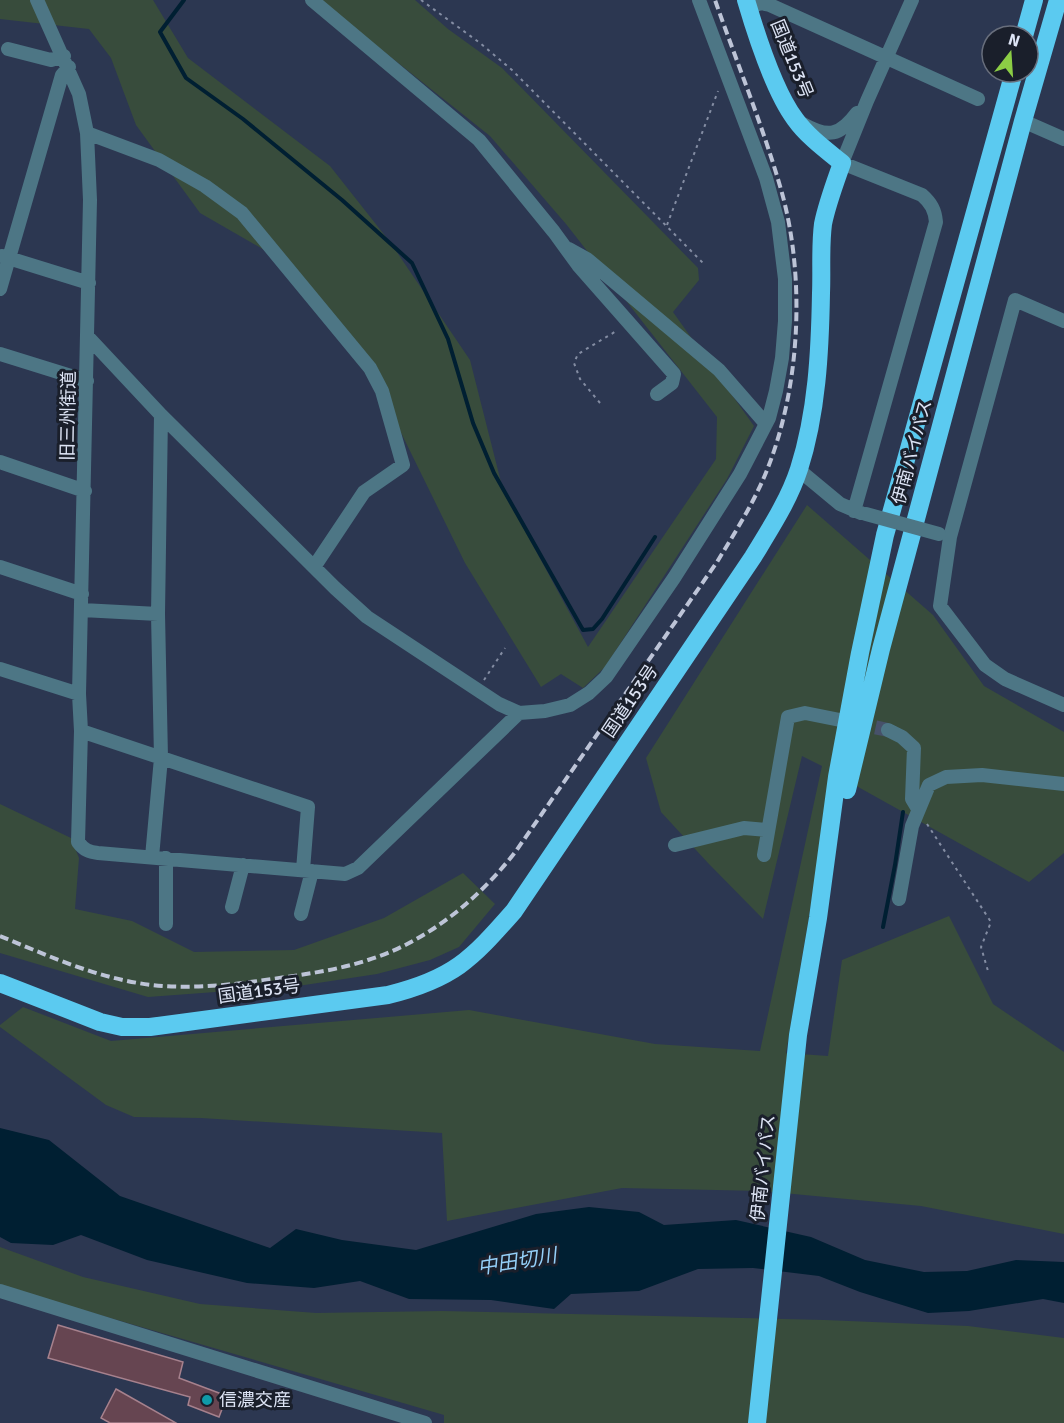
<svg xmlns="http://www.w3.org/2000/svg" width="1064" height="1423" viewBox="0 0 1064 1423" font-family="Signika,'Noto Sans JP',sans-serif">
	<rect width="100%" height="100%" fill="#2c3751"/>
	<path fill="#384c3c" d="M0,0H153L188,58L330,166L390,242L470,360L503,490L588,647L716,459L717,417L566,224L490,136L319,0H415L448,29L502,68L698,268L699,280L673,312L754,426L727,479L605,667L583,688L561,674L541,687L465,563L357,343L280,259L200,213L136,125L111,58L89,29L0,19Z
		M807,505L933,615L984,686L1064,732V853L1029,882L833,773L786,1053L828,1056L842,960L949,916L993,1004L1064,1052V1234L921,1206L762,1191L622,1188L447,1221L442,1133L201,1118L134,1117L106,1105L0,1027V1025L23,1007L111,1041L469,1010L655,1044L760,1051L822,766L802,756L763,919L708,863L661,812L646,758Z
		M0,804L71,838L79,858L75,909L132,921L194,952L294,950L384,918L463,873L495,904L459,947L430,960L377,974L298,986L148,997L0,953Z
		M0,1247L83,1277L200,1304L316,1313L442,1311L825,1320L968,1326L1064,1338V1423H444V1415L403,1403L0,1286Z"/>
	<path fill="#001f32" d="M0,1128L49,1140L120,1196L270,1248L296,1229L342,1240L416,1250L536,1214L589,1207L639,1212L664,1225L736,1220L811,1237L865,1260L924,1272L967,1271L1016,1260L1064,1262V1303L1043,1299L969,1311L928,1313L860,1292L819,1276L753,1268L698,1269L639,1291L571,1294L554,1309L491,1300L409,1299L360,1281L314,1288L247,1283L147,1260L81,1235L53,1245L11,1243L0,1237Z"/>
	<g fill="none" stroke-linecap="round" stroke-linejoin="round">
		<path stroke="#001f32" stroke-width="4" d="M184,0L160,32L186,78L243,119L342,200L412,263L448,339L473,423L494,473L583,630L593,629L602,619L655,537
			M883,927L895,865L903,812"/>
	</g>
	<path fill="#664551" stroke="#a6818d" stroke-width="1.5" d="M58,1325L183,1362L179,1378L227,1396L219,1417L188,1405L190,1397L48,1358Z
		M116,1389L176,1423H110L101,1418Z"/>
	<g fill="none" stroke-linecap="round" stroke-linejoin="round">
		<path stroke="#47516a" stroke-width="14" stroke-dasharray="14 7" stroke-linecap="butt" d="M855,723L888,730"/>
		<path stroke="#848da3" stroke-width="2" stroke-dasharray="3 4.5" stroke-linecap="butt" d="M421,0L480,43L512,70L704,264
			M667,225L718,91
			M600,403L580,379L574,363L578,354L618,330
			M484,680L505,648
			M927,824L991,922L981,947L988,971"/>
		<path stroke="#4d7685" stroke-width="14" d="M37,0L79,94L87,133L90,200L79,694L81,731L78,842C84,850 89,852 98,853L345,874L358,868L519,713
			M312,0L479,140L554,232L578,265L674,374L672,383L657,394
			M748,8L761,3L770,5L978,99
			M8,49L51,60L64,56
			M1023,121L1064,139
			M803,124C828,138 840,136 857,113
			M87,133L159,160L205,186L242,213L370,368L382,391L403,465L364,492L314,567
			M569,249L587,259L719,370L766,424
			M2,256L89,283
			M0,289L62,75L69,67
			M1064,321L1015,300L950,537L940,606L985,665L1005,679L1064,705
			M88,337L161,415L335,588L367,617L499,704L519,713L545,711L570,705L589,693L606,677L674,578L740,474L769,418L776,391L782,358L785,321V279L778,222L766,178L699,0
			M0,354L87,381
			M0,462L85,491
			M799,470L840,504L861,513
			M854,511L936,222C935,210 931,203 922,195L842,163L867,101L912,0
			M0,567L82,594
			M82,610L158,614
			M0,669L79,694
			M888,730L902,737L914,748L912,799L918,809
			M81,731L308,807L303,870
			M675,845L744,828L768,830
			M764,855L788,717L805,713L840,720
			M152,857L161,758L158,614L161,415
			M166,858V924
			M899,899L912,826L929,785L946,777L982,775L1064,784
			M232,907L243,865
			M301,914L312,871
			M0,1291L425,1423"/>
		<path stroke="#5bcaf0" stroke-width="18" d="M1024,36L1034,0
			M847,790L881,649L1023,121L1058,0
			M0,983L100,1022L122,1027H150L388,995C453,979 471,960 514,911L753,557C770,529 789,500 799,469C817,413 820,351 821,293C822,270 820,247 823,224C827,204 835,183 842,163C826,150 807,136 795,119C774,91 756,34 746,0
			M757,1423L798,1035L818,918L837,777L860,653L885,535L1014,72"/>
		<path stroke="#bdc4d7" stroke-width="4" stroke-dasharray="9 4.5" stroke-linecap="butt" d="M0,936C44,954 90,975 138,983C179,990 224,986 265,980C300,975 334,971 368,960C427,942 479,899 516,851L717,562C734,534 752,506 765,475C800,391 806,281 782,193C764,129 737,63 715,0"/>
		<path stroke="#4d7685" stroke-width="14" d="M866,514L939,534"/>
	</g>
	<circle fill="#0f9aa8" stroke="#1a1f2b" stroke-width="2" cx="207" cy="1400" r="6"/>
	<g text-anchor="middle" stroke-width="6" stroke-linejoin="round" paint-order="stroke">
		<g font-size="18" fill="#dde4f5" stroke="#1a1f2b">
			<text transform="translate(792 59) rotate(68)" y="6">国道153号</text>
			<text transform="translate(68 416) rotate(-89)" y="6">旧三州街道</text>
			<text transform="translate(912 452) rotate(-75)" y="6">伊南バイパス</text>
			<text transform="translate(630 701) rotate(-56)" y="6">国道153号</text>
			<text transform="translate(259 991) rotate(-8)" y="6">国道153号</text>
			<text transform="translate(763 1168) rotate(-84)" y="6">伊南バイパス</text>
		</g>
		<g font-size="18" fill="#dde4f5" stroke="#1a1f2b" text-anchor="start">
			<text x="219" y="1406">信濃交産</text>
		</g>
		<g font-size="20" font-style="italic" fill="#95d0f9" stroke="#1a1f2b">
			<text transform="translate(517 1261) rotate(-9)" y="7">中田切川</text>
		</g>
	</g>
	<g transform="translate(1010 54) rotate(17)"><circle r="28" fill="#1a1f2b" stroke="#686e7c" stroke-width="1.5"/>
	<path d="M0-4.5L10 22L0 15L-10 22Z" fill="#8cce45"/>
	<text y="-9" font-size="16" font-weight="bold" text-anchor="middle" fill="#dde4f5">N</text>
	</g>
</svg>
